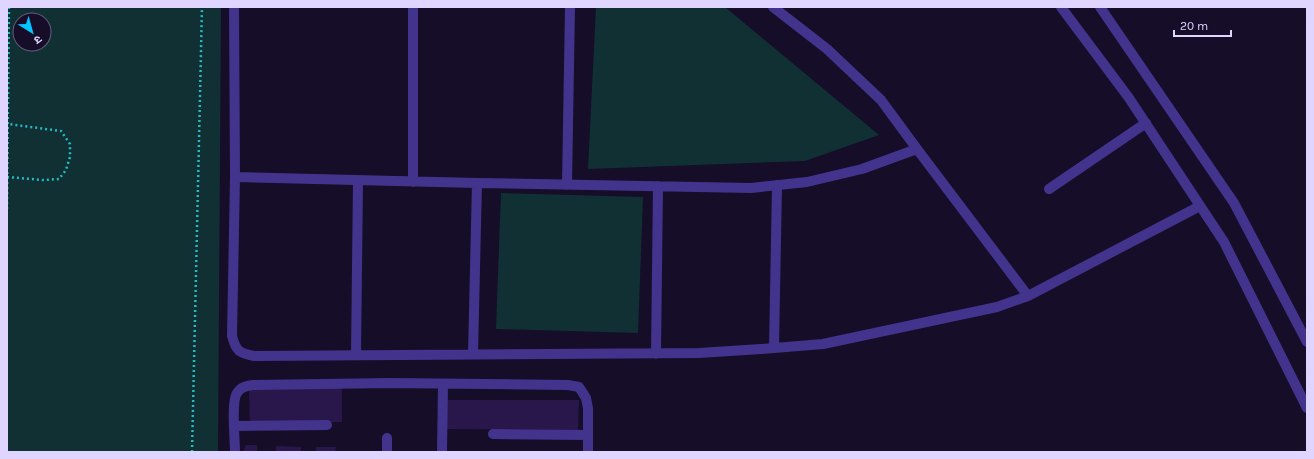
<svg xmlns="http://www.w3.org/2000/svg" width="1314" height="459" viewBox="0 0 1314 459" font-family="Karla,'Noto Sans Devanagari',sans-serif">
	<rect width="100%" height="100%" fill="#160d29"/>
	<path fill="#103034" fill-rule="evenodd" d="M7,7H221L218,452H7ZM20,20H44V44H20Z
		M596,7H725L879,135L805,161L588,169Z
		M501,193L643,197L638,333L496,329Z"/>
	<path fill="#29174c" d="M342,387V422L250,424L249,389Z
		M445,400H579L578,430L445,429Z
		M246,445H257V452H243Z
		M276,446L301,447V452H276Z
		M316,447H336L335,452H316Z"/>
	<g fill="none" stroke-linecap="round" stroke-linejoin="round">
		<path stroke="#23bbc5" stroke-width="2.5" stroke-dasharray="2 3" stroke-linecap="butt" d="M7,177L43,180L59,179L66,170L70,157V144L61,131L8,124
			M7,209L9,7
			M192,452L202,7"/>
		<path stroke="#42348d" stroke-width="10" d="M234,7L235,177L477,183L751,188L807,182L862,169L917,149
			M413,7V182
			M773,7L827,49L881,100L917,149L1028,296L1200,206
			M1061,7L1129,98L1224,242L1307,408
			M1100,7L1234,203L1307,342
			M235,177L232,336C236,351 239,353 254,356L699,353L761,349L823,344L997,307L1028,296
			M567,185L570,7
			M1049,189L1146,123
			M774,348L777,185
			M473,354L477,183
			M656,354L658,186
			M356,355L358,181
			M234,426L327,425
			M493,434L588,435
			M235,452C235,440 231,401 237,393C241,387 246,386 253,385L390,383L568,385L579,387L586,398L588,408V452
			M387,452V438
			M442,452L443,384"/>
	</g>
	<rect width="1314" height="459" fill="none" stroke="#dfd5ff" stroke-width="16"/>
	<g transform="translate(32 32) rotate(143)"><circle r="19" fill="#160d29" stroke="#665d7f"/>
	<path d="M0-3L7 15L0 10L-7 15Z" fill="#01c6ff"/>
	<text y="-6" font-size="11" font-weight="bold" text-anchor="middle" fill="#dfd5ff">उ</text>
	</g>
	<path d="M1174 30v6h57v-6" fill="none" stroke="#dfd5ff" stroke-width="2"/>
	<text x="1180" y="30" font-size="12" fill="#dfd5ff" stroke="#160d29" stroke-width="3" paint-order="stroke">20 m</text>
</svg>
